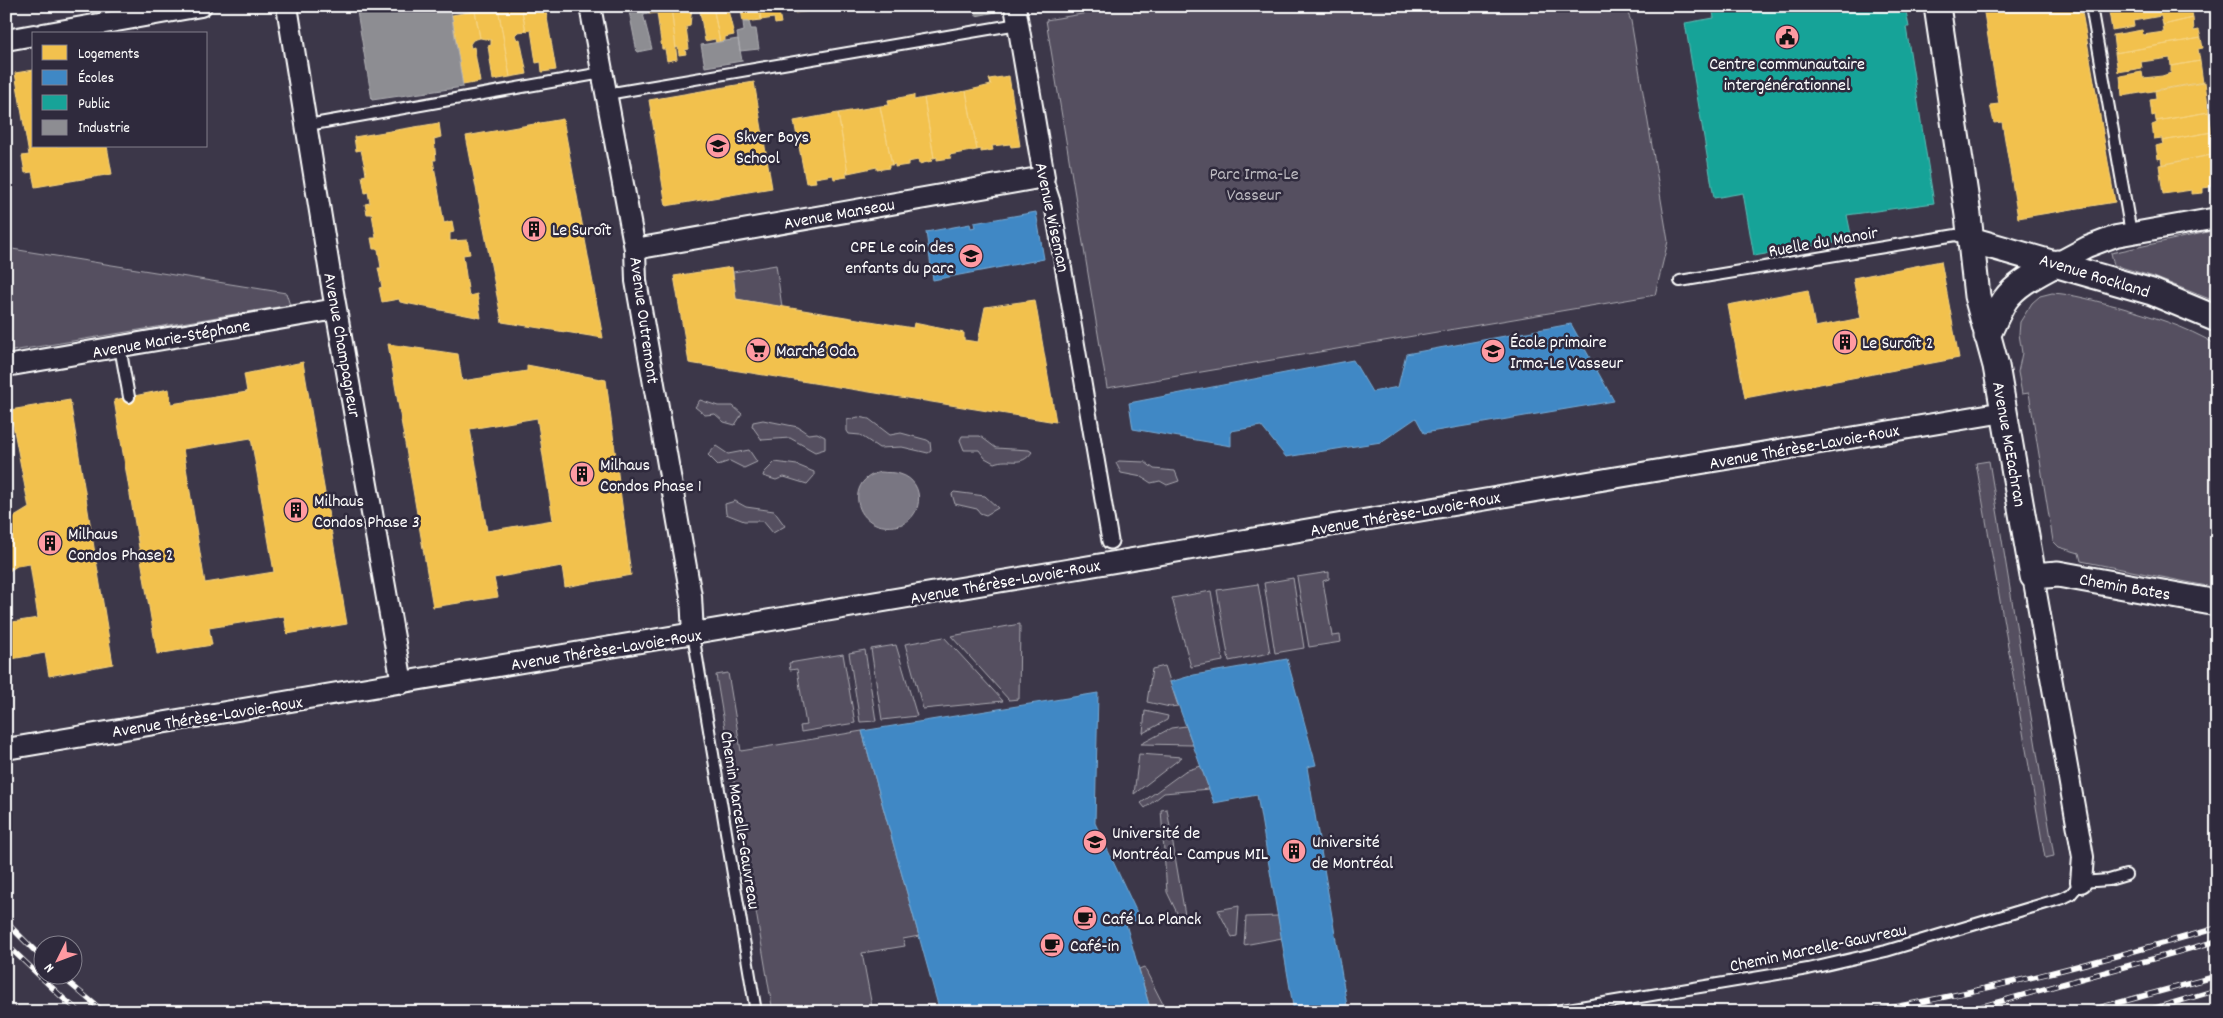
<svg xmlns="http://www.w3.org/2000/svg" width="2223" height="1018" viewBox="0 0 2223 1018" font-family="Dekko,sans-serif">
	<rect width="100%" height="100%" fill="#3c3749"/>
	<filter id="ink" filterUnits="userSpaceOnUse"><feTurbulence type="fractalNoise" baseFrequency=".02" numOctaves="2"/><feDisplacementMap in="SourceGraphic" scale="10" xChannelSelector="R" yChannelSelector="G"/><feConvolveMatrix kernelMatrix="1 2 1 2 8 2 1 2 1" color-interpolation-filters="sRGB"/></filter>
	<g filter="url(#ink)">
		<path fill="#555060" stroke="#aaa8b0" d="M1130,6H1625L1631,21L1668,241L1655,295L1107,388L1046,20Z
			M2217,230V302L2154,277L2114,265L2111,253Z
			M6,248L286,293L290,305L6,352Z
			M776,265L782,307L736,299L733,272Z
			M2052,293C2073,294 2095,301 2116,306C2151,316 2185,326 2217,345V588L2081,561L2079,553L2059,547L2053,541L2029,393L2022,394L2018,372L2022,353L2019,334L2020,322L2032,303L2040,296Z
			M700,400L718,406H733L742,414L735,425L724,422L715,414L705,415L695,407Z
			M858,417L869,419L890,435L901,433L927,440L930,442L931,451L928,453L902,447L879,448L860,435L849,434L847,431V420Z
			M763,420L798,427L808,434L817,433L825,437V449L815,452L790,438L762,440L752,426L753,422Z
			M962,436H980L996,448L1029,450L1032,452C1021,468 1010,457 994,463L985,458L979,450H964L960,440Z
			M716,446L728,454L749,450L757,462L744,468L730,461L718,465L708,455Z
			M1119,461L1145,462L1154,469L1175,471L1179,481L1167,485L1160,481L1151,483L1142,477L1121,473L1116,463Z
			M1989,461L2054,856L2045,858L1976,463Z
			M775,462L797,465L814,472V476L807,484L784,477L776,480L763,476L764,473Z
			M954,492L985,496L998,508L986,515L980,513L977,509L955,504L952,494Z
			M735,501L746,507L774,511L785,526L773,533L763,521H744L726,514L725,504Z
			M1329,572V579L1323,581L1332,636L1340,635L1341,642L1309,647L1297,577Z
			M1293,578L1304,648L1275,653L1264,583Z
			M1258,584L1270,653L1229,661L1217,590Z
			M1211,591L1223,661L1191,667L1172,598Z
			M1020,624L1019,699L1009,700L951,636Z
			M944,637L1003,701L923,709L905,644Z
			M896,645L917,716L882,720L871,649Z
			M865,650L876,721L860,722L849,653Z
			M843,654L855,723L801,732L800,726L806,725L797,669L790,670L789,663Z
			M1165,666L1178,706L1170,707L1147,702L1152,669Z
			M728,673L741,751L862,731L919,936L903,939L905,946L862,953L873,1012H773L716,675Z
			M1145,711L1168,716L1167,720L1143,733Z
			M1186,726L1193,745L1141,744L1171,728Z
			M1139,754L1182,757L1134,794Z
			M1201,766L1209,789L1164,793L1145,808L1141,803L1185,771Z
			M1167,809L1185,915H1178L1167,892L1161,810Z
			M1239,906L1237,936L1232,937L1218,910Z
			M1278,916L1282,938L1244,945L1246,917Z
			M1144,967L1167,1012H1151L1139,969Z"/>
		<path fill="#797682" stroke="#afadb4" d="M881,472C887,473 895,472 900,474C928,482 923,522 895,526C854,532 843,479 881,472Z"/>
		<path fill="#f2c14e" stroke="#f6d483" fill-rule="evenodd" d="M521,6H545L556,70L542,72L541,62L536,63L531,30L526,31Z
			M521,6L526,31L518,32L515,35L517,40L520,39L527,74L510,77L498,7Z
			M648,6H671L677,59L667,61L665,49H662L657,13L649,14Z
			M671,6H692L690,26L686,27L689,49L685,50L686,54L679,55L678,47L676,48Z
			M699,6H713L720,43H716L715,39L705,41Z
			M713,6H727L734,35L725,37V41L720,43Z
			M746,6H759L761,20L743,22L741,10L746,9Z
			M759,6H778L781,23L775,24L774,18L761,20Z
			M794,6H811L812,11L795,13Z
			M811,6H829V9L812,11Z
			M2081,6L2115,202L2018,218L2002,122L1994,123L1990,105L1999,104L1983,7Z
			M2106,6H2142L2111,12L2110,7L2106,8Z
			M2142,6H2194L2191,7L2193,18L2163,25L2161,16L2133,21L2134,26L2112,30L2109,12Z
			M498,7L510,77L493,80L488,46L491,45V40L480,38L475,11Z
			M475,11L480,38L473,40L470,44L471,48L474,47L480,82L463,85L452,15Z
			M2193,18L2194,31L2199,30L2201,38L2115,53L2113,35L2142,30L2143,35L2164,32L2163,25Z
			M2201,38L2203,48L2198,49L2200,61L2171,66L2170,58L2141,62L2142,68L2118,72L2115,53Z
			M2200,61L2203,83L2122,96L2120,76L2142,72L2143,78L2162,76L2171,73V66Z
			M34,70V146H107L112,174L35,187L32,172L25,173L22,156L29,155L15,73Z
			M1009,76L1020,146L1011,147L1010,144L992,146L993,150L981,152V149L977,150L966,91L991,85L989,79Z
			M754,82L772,188L666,206L649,100Z
			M2205,82L2209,112L2156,121L2155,115L2152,116L2150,100L2156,99L2155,90Z
			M966,91L977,150L949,155L951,158L937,160V157L934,158L924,98Z
			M914,95V100L924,98L934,158H932V161L919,164L918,160L908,162V165L895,167V164L892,165L880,106L889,105L888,100Z
			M880,106L892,165H889V168L877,170V167L848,173L838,113Z
			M2209,112L2212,132L2162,141V138L2154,139L2152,125L2157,123L2156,121Z
			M838,113L848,173H846L847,177L834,179L833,175L815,178L816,182L806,183L794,121Z
			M563,119L603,338L502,322L466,136Z
			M439,123L441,137L434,139L436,160H433L444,223L452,221L454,232L450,233V241L467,240L470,254L463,255L469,296L477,294L481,318L400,302L399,299L382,302L379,288L382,287L378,268H381L378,249H373L371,238H376L372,214H367L365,204L370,203L368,192L365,193L362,176L366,175L365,168L361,150L356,151L354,137Z
			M2212,132L2216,154L2162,165L2161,158L2158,159L2156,146L2163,144L2162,141Z
			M2216,154L2217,186L2212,184L2210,187L2203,188V193L2192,194V190L2163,194L2159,165Z
			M1941,261L1959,358L1745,398L1728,305L1808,290L1815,327L1861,318L1853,278Z
			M732,267L736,299L913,328L914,323L964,333V340L978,342L985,307L1035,300L1056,422L689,363L674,276Z
			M388,344L458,354L462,381L527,371V365L606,380L631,575L565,587L562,566L494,578L498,597L433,607ZM537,418L553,520L487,531L470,429Z
			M303,362L347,624L287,634L284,616L209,628L212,645L157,654L114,400L169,389L171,404L247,392L244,374ZM251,438L274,572L205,583L183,449Z
			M70,400L113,664L49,676L45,653L6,660V623L38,618L30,564L17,566L6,573V522L29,508L10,410Z"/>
		<path fill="#3f88c5" stroke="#79acd6" d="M1036,212L1044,259L933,280L926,232L970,224L971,228L975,227L974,223Z
			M1571,324L1614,401L1424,433L1416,418L1381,442L1286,457L1261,426L1231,431V446L1133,429L1129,403L1353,360L1372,392L1398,387L1406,354Z
			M1287,659L1316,765L1307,767L1348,1012H1294L1257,795L1214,803L1170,682L1194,675Z
			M1098,693L1095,823L1140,919L1126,924L1151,1012H940L862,731Z"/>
		<path fill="#17a398" stroke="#5dbfb7" d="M1712,6H1905L1909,27H1906L1934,203L1847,215L1852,239L1754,256L1743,193L1714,198L1685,23L1714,18Z"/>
		<path fill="#8d8d92" stroke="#afafb3" d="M395,6H450L463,87L372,100L357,12Z
			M628,6H648L649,14H643L652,49L637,52Z
			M974,6H994L996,12L976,16Z
			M743,22H749L751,29H756L759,49L740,51L737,33L744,31Z
			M738,39L742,61L705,67L701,45Z"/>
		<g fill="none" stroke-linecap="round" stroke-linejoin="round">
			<g stroke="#fff" stroke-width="14">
				<path id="service" d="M2091,6L2131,233
					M607,94L1018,24
					M308,125L602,73
					M1680,281L1956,235L1969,240
					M120,347L129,397
					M693,634L756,1012
					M1550,1012L1808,969L1886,951L2063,898L2071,894L2081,882L2109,880L2126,875"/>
			</g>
			<g stroke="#fff" stroke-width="19">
				<path id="pedestrian" d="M1044,177L1052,201L1110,541"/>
			</g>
			<g stroke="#fff" stroke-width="24">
				<path id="minor" d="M287,6L333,292L402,683
					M590,6L635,249L636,281L691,596L693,634
					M43,34L201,6
					M6,40L34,35
					M635,249L1044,177L1015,6
					M2057,263L2087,247L2116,236L2217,218
					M6,366L336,309
					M2033,576L2083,857L2081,882
					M6,749L2004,412"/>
			</g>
			<g stroke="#fff" stroke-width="29">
				<path id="tertiary" d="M1937,6L1968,215L1977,296L1996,366L2033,576L2058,574L2217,603
					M1971,240L2152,292L2217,319
					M1987,336C1993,324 1998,311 2005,300C2017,283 2039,273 2057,263"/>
			</g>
			<use href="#service" stroke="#2f2a3d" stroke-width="10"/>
			<use href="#pedestrian" stroke="#2f2a3d" stroke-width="15"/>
			<use href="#minor" stroke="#2f2a3d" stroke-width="20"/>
			<use href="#tertiary" stroke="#2f2a3d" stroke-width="25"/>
			<g stroke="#fff" stroke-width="5.5">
				<path id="rail" d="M6,922L42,958
					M6,944L63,998L80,1012
					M61,976L104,1012
					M1866,1012C1984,992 2101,961 2217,928
					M1962,1012L2217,941
					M2084,1012L2217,976
					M2142,1012L2217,990"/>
			</g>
			<use href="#rail" stroke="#2f2a3d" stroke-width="4" stroke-dasharray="11" stroke-linecap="butt"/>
		</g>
	</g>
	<defs>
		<g id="civic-disc" transform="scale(1.25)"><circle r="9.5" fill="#ff9aa2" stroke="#2f2a3d"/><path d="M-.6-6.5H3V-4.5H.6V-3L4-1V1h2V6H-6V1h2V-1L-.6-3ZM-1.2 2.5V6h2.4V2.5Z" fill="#111"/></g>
		<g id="school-disc" transform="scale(1.25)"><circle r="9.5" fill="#ff9aa2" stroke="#2f2a3d"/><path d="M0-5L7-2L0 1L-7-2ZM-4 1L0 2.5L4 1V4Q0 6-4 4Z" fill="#111"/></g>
		<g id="building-disc" transform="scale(1.25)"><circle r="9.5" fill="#ff9aa2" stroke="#2f2a3d"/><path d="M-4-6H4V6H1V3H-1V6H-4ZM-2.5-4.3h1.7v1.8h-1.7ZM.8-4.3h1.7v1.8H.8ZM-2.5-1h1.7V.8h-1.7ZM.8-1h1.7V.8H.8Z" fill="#111"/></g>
		<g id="supermarket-disc" transform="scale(1.25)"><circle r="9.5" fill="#ff9aa2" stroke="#2f2a3d"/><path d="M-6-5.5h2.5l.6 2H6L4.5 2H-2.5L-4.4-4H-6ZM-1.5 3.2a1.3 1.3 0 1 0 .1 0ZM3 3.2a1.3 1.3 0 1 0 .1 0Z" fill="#111"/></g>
		<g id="university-disc" transform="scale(1.25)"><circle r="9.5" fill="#ff9aa2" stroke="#2f2a3d"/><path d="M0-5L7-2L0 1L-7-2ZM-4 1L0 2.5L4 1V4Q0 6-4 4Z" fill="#111"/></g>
		<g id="cafe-disc" transform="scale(1.25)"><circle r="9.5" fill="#ff9aa2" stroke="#2f2a3d"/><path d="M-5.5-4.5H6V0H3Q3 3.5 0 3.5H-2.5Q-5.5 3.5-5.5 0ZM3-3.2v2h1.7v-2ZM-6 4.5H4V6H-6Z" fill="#111"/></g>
	</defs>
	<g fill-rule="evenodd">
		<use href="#civic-disc" x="1787" y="37"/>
		<use href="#school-disc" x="718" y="146"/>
		<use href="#building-disc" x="534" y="229"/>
		<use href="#school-disc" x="971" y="256"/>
		<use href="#building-disc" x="1845" y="342"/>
		<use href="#supermarket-disc" x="758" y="350"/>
		<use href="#school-disc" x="1493" y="351"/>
		<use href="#building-disc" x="582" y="474"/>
		<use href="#building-disc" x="296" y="510"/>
		<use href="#building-disc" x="50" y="543"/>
		<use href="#university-disc" x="1095" y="842"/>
		<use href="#building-disc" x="1294" y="851"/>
		<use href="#cafe-disc" x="1085" y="918"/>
		<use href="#cafe-disc" x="1052" y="945"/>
	</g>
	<g text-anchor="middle" stroke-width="5" stroke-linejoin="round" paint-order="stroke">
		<g font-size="18" fill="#fff" stroke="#2f2a3d" text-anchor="start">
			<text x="1787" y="69" text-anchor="middle">Centre communautaire<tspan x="1787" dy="21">intergénérationnel</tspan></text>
			<text x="736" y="142">Skver Boys<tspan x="736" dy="21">School</tspan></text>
			<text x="552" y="235">Le Suroît</text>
			<text x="954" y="252" text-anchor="end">CPE Le coin des<tspan x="954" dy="21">enfants du parc</tspan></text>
			<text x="1510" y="347">École primaire<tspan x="1510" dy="21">Irma-Le Vasseur</tspan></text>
			<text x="1862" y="348">Le Suroît 2</text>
			<text x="776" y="356">Marché Oda</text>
			<text x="600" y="470">Milhaus<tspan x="600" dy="21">Condos Phase 1</tspan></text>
			<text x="314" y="506">Milhaus<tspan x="314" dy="21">Condos Phase 3</tspan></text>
			<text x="68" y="539">Milhaus<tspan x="68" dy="21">Condos Phase 2</tspan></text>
			<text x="1112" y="838">Université de<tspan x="1112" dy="21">Montréal - Campus MIL</tspan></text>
			<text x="1312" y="847">Université<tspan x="1312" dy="21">de Montréal</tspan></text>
			<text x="1102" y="924">Café La Planck</text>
			<text x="1070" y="951">Café-in</text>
		</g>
		<g font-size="18" fill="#bbb9bf" stroke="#2f2a3d">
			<text x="1254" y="179">Parc Irma-Le<tspan x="1254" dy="21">Vasseur</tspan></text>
		</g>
		<g font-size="18" fill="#fff" stroke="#2f2a3d">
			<text transform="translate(839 213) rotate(-10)" y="6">Avenue Manseau</text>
			<text transform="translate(1053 217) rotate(78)" y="6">Avenue Wiseman</text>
			<text transform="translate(1823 241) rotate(-10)" y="6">Ruelle du Manoir</text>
			<text transform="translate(2095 275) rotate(17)" y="6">Avenue Rockland</text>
			<text transform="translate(645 320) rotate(82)" y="6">Avenue Outremont</text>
			<text transform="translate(171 338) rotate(-10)" y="6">Avenue Marie-Stéphane</text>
			<text transform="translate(343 345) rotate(80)" y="6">Avenue Champagneur</text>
			<text transform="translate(2010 444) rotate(80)" y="6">Avenue McEachran</text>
			<text transform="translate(1804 446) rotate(-10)" y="6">Avenue Thérèse-Lavoie-Roux</text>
			<text transform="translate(1405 513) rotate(-10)" y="6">Avenue Thérèse-Lavoie-Roux</text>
			<text transform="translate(1005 581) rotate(-10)" y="6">Avenue Thérèse-Lavoie-Roux</text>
			<text transform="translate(2125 586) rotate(10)" y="6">Chemin Bates</text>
			<text transform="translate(606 649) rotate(-9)" y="6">Avenue Thérèse-Lavoie-Roux</text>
			<text transform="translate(207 716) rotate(-9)" y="6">Avenue Thérèse-Lavoie-Roux</text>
			<text transform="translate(741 820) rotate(81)" y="6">Chemin Marcelle-Gauvreau</text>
			<text transform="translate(1818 947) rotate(-12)" y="6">Chemin Marcelle-Gauvreau</text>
		</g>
	</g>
	<rect width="2223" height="1018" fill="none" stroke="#2f2a3d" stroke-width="25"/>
	<rect x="12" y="12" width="2198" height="993" fill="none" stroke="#fff" stroke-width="2" filter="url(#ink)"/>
	<rect x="32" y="32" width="175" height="115" fill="#2f2a3d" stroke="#827f8b"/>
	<rect x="42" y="45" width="25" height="15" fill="#f2c14e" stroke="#827f8b"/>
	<text x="78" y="58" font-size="15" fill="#ffffff">Logements</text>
	<rect x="42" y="70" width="25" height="15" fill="#3f88c5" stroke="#827f8b"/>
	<text x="78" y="82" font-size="15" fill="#ffffff">Écoles</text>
	<rect x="42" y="95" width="25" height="15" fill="#17a398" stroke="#827f8b"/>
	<text x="78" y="108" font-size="15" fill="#ffffff">Public</text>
	<rect x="42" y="120" width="25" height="15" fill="#8d8d92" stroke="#827f8b"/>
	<text x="78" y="132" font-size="15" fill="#ffffff">Industrie</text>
	<g transform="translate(58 960) rotate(228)"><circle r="24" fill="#2f2a3d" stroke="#827f8b"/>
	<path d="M0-4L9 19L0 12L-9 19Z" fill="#ff9aa2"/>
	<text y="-8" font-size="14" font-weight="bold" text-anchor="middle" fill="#ffffff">N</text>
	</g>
</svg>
